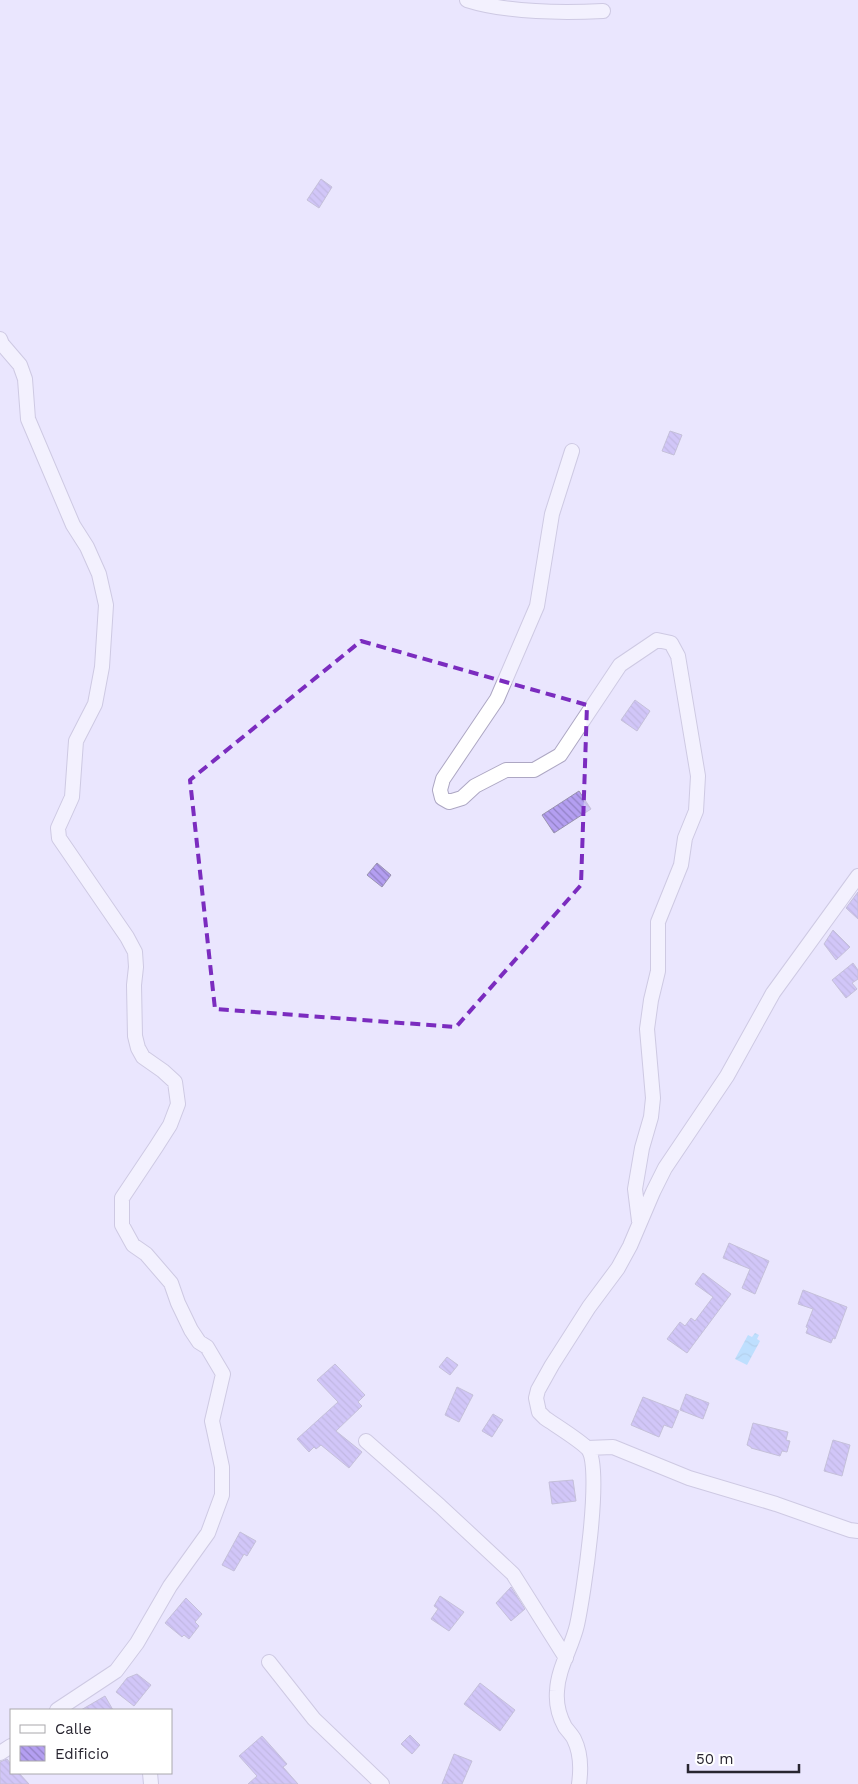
<svg xmlns="http://www.w3.org/2000/svg" width="858" height="1784" viewBox="0 0 858 1784" font-family="'Work Sans',sans-serif">
	<defs>
		<pattern id="water-waves" width="16" height="10" patternUnits="userSpaceOnUse" patternTransform="scale(1.25)"><rect width="16" height="10" fill="#89d7fe"/><path d="M0 5q4-4 8 0t8 0" fill="none" stroke="#76b8da"/></pattern>
		<pattern id="building-back-hatch" width="6" height="6" patternUnits="userSpaceOnUse" patternTransform="scale(1.25)"><rect width="6" height="6" fill="#b49ff1"/><path d="M-1 5l2 2M0 0l6 6M5-1l2 2" fill="none" stroke="#9281c4"/></pattern>
	</defs>
	<rect width="100%" height="100%" fill="#eae6fe"/>
	<path fill="url(#water-waves)" d="M755,1333L759,1335L757,1339L760,1341L747,1365L735,1359L748,1335L752,1337Z"/>
	<path fill="url(#building-back-hatch)" stroke="#9892ae" d="M321,179L332,187L319,208L307,200Z
		M670,431L682,435L674,455L662,451Z
		M635,700L650,711L637,731L621,720Z
		M579,791L591,809L554,833L542,815Z
		M377,863L391,875L382,887L367,875Z
		M858,892V919L846,908Z
		M833,930L850,947L836,960L824,944Z
		M853,963L858,970V979L852,983L857,989L846,998L832,980Z
		M729,1243L769,1261L755,1294L742,1288L750,1269L723,1258Z
		M703,1273L731,1294L687,1353L667,1339L680,1322L685,1326L691,1318L695,1321L713,1297L695,1284Z
		M803,1290L847,1307L835,1339L833,1338L831,1343L806,1333L808,1328L806,1327L813,1309L798,1304Z
		M447,1357L458,1365L450,1375L439,1367Z
		M335,1364L365,1395L358,1402L362,1406L336,1431L362,1452L349,1468L321,1445L316,1449L314,1447L309,1452L297,1439L338,1402L317,1380Z
		M457,1387L473,1395L459,1422L445,1415Z
		M686,1394L709,1403L703,1419L680,1410Z
		M643,1397L679,1411L672,1428L664,1425L659,1437L631,1425Z
		M493,1414L503,1420L492,1437L482,1431Z
		M753,1423L788,1432L786,1440L790,1441L787,1452L782,1451L780,1456L751,1448V1447L747,1445Z
		M833,1440L850,1445L842,1476L824,1471Z
		M573,1480L576,1501L552,1504L549,1482Z
		M240,1532L256,1541L247,1556L244,1554L234,1571L222,1565Z
		M511,1587L525,1609L511,1621L496,1603Z
		M440,1596L464,1612L449,1631L431,1619L438,1609L434,1606Z
		M186,1598L202,1614L195,1622L199,1626L189,1639L184,1635L182,1637L165,1623Z
		M137,1674L151,1685L134,1706L116,1692L127,1678Z
		M480,1683L515,1710L500,1731L464,1704Z
		M105,1696L113,1710H81Z
		M410,1735L420,1745L412,1754L401,1744Z
		M262,1736L287,1764L283,1767L298,1784H248L257,1776L239,1756Z
		M454,1754L472,1761L462,1784H442Z
		M7,1759L11,1764V1773H19L29,1784H0V1762Z"/>
	<g fill="none" stroke-linecap="round" stroke-linejoin="round">
		<g stroke="#ada7c3" stroke-width="16">
			<path id="minor" d="M467,0C508,13 560,13 603,11
				M0,339L2,344L20,365L25,379L28,419L73,525L87,547L99,574L106,605L102,667L95,704L76,741L72,797L58,828L59,838L127,937L135,952L136,967L134,985L135,1036L138,1048L143,1057L163,1071L175,1082L178,1104L170,1125L156,1147L122,1198V1225L133,1245L146,1254L171,1283L178,1303L191,1330L199,1342L207,1347L223,1374L212,1421L222,1467V1495L208,1533L170,1586L137,1643L116,1671L57,1710
				M572,451L552,514L537,606L497,699L443,779L440,790L442,798L449,802L462,798L475,786L506,770H534L560,755L620,665L657,640L671,643L678,656L698,776L696,811L685,838L681,865L658,922V971L651,1000L647,1029L653,1098L651,1117L642,1148L635,1189L639,1221
				M366,1441L440,1506L513,1574L566,1658
				M587,1448L613,1447L689,1478L776,1504L850,1530L858,1531
				M269,1662L314,1719L382,1784
				M0,1753L11,1746
				M150,1773L151,1784
				M579,1784C581,1770 581,1753 574,1739C572,1735 568,1731 565,1727C559,1716 556,1703 557,1691C558,1668 572,1647 577,1625C583,1598 603,1468 588,1449C581,1441 555,1425 545,1418L539,1412L536,1398L538,1390L552,1365L589,1307L618,1268L630,1246L653,1192L665,1168L727,1076L773,993L858,876"/>
		</g>
		<use href="#minor" stroke="#fff" stroke-width="14"/>
	</g>
	<path d="M0 0H858V1784H0ZM361,641L587,705L581,885L456,1027L215,1009L190,780Z" fill="#eae6fe" fill-opacity=".55" fill-rule="evenodd"/>
	<path fill="none" stroke="#7b2cbf" stroke-width="4" stroke-dasharray="10 6" stroke-linejoin="round" d="M361,641L587,705L581,885L456,1027L215,1009L190,780Z"/>
	<rect x="10" y="1709" width="162" height="65" fill="#ffffff" stroke="#a9a8ac"/>
	<rect x="20" y="1725" width="25" height="8" fill="#ffffff" stroke="#a9a8ac"/>
	<text x="55" y="1734" font-size="15" fill="#282530">Calle</text>
	<rect x="20" y="1746" width="25" height="15" fill="url(#building-back-hatch)" stroke="#a9a8ac"/>
	<text x="55" y="1759" font-size="15" fill="#282530">Edificio</text>
	<path d="M688 1764v8h111v-8" fill="none" stroke="#282530" stroke-width="2.5"/>
	<text x="696" y="1764" font-size="15" fill="#282530" stroke="#ffffff" stroke-width="4" paint-order="stroke">50 m</text>
</svg>
